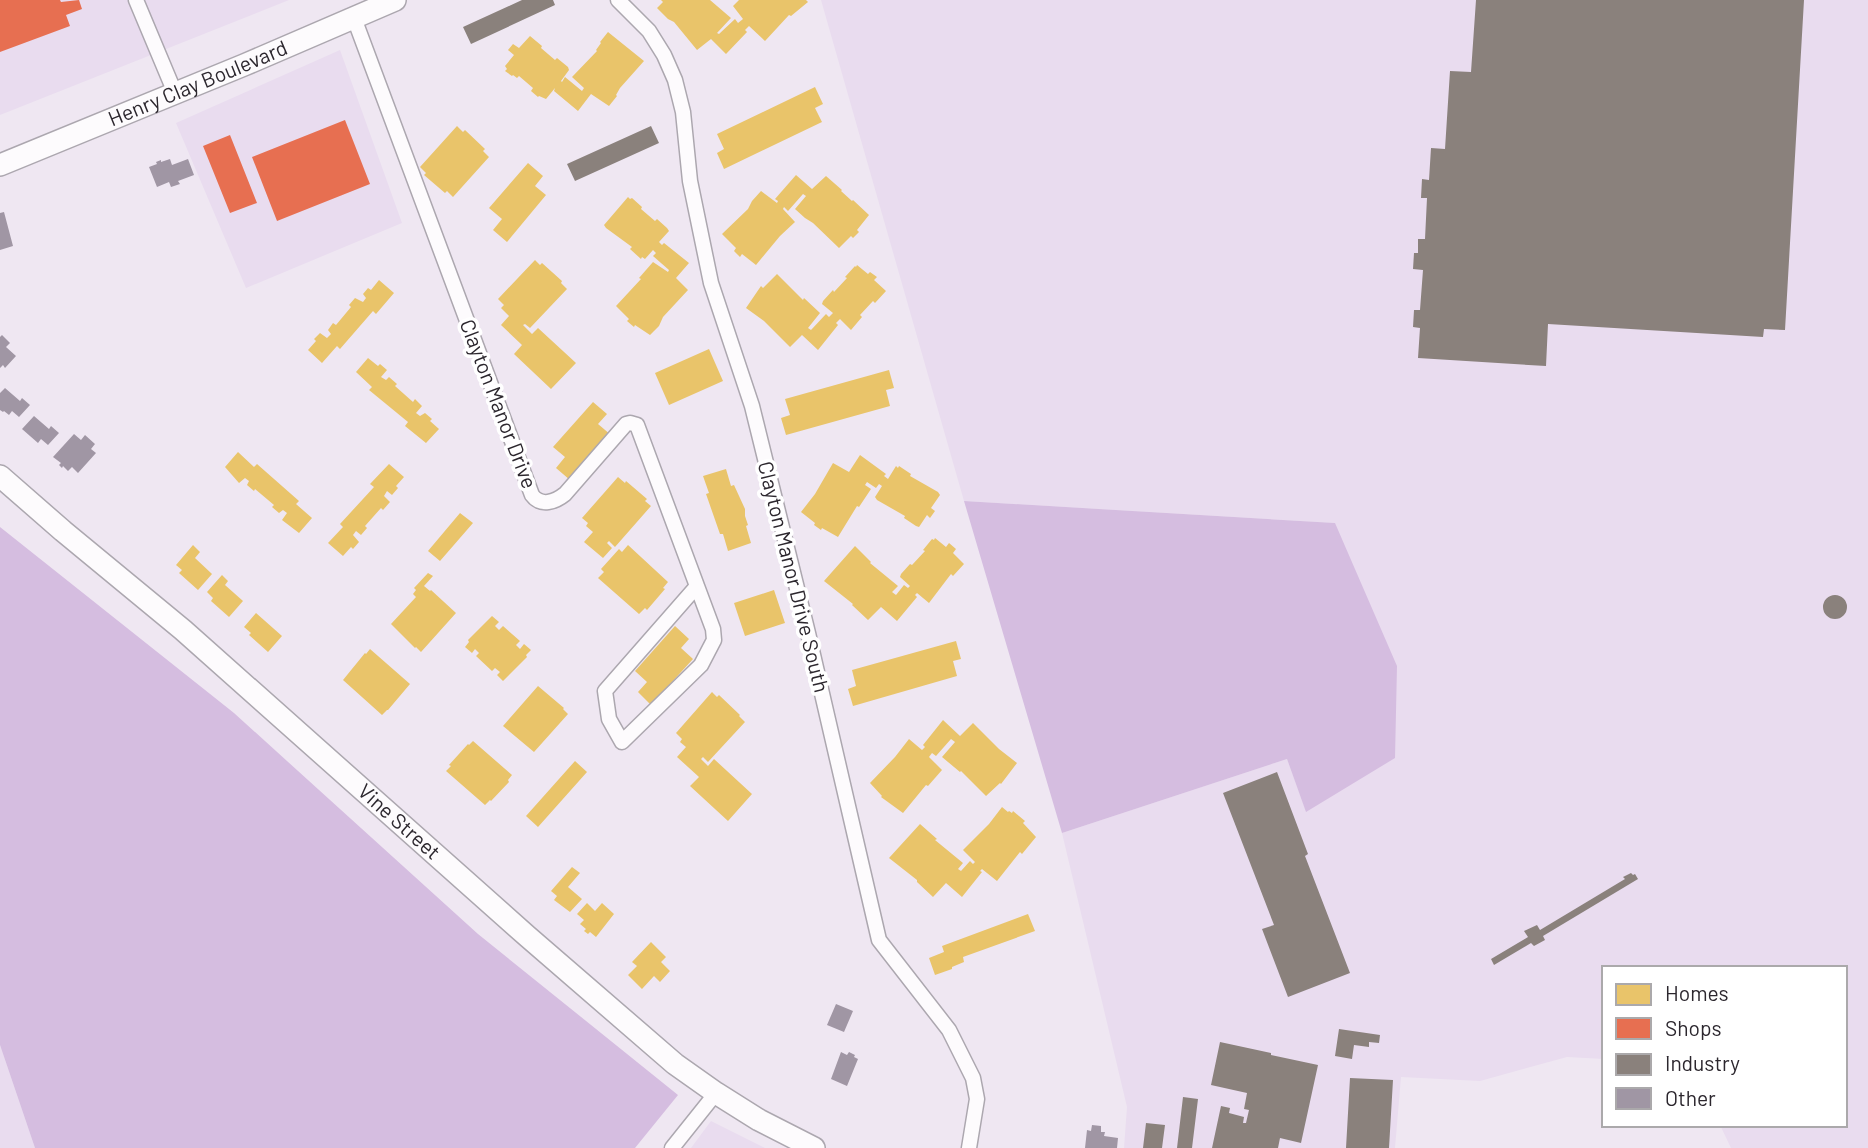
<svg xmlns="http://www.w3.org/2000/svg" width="1868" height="1148" viewBox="0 0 1868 1148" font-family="Barlow,sans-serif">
	<rect width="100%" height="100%" fill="#efe7f2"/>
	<path fill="#e9dcef" d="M0,0H289L0,115Z
		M821,0H1868V1148H1731L1720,1125H1845V968H1604V1059L1567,1057L1480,1081L1401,1077L1395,1148H1124L1127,1107L1062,833L1287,759L1306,811L1335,523L964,501Z
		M340,50L402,223L246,288L176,123Z
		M0,1045L35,1148H0Z
		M711,1121L765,1148H691Z"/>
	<path fill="#d5bde0" d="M964,501L1335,523L1397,666L1395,758L1306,812L1287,759L1062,833Z
		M0,527L234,713L478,934L678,1095L635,1148H35L0,1045Z"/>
	<path fill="#e9c46a" d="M661,0H710L731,18L717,33L719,34L735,19L738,23L743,19L733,6L739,0H806L808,2L791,16L789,15L765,41L749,26L745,30L747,32L726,54L711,39L697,50L674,22L668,19L657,8L663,2Z
		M608,32L644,61L620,88L616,95L617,96L609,106L591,94L578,111L554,91L555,88L546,99L539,96L538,97L531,91L533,88L519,76L517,78L513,75L512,76L505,71L507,69L505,66L514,55L508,50L513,44L519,48L530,36L542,46L541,48L555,60L557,58L568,67L569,70L561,81L562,82L565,77L582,91L584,88L572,77L597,51L596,50L601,43L600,42Z
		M815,87L823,104L815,108L822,122L724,169L717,153L724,149L717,134Z
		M457,126L463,132L465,130L485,149L483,151L489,157L453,197L447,191L445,193L424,175L426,173L420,167Z
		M528,163L543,176L535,186L546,195L507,242L493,230L502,219L489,208Z
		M796,175L812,189L826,176L842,190L841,191L852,201L853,200L869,215L857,230L859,232L853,238L851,236L839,248L813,223L805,218L795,209L806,196L803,194L788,211L784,207L783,209L795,222L780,236L756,265L742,254L740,257L734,251L736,248L722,234L748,209L752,201L761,191L777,203L778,201L775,199Z
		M628,197L630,199L632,198L642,207L641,209L655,221L657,219L667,228L669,231L659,242L662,245L664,243L689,263L676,278L688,290L663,317L659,326L650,335L635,325L634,327L627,321L629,319L616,306L641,279L639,278L653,262L668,272L669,270L653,256L656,253L653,250L645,259L642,257L641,259L630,249L632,247L606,228L604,225Z
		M535,260L540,265L542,263L562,281L561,283L567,289L530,328L525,324L523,325L532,334L538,328L576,363L551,389L514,354L522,345L501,325L509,316L501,308L504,305L498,299Z
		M857,265L868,274L870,272L877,277L874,280L886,291L875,303L873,301L860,315L862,317L851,330L840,319L836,323L838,325L818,350L802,335L790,347L764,321L746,308L761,286L763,288L777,274L803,300L804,298L820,313L808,328L811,330L826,314L829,317L833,313L822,304L823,301L833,290L834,292L847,278L845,277L855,266L856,267Z
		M379,280L394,293L376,314L373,311L340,349L337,346L322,363L308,350L316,341L314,339L320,333L327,338L331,334L328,330L333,323L336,325L351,307L349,305L355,298L363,302L366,298L363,294L368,288L371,290Z
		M709,349L723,381L669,405L655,373Z
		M368,358L378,366L380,364L387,370L381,377L386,380L389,377L397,384L395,386L413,402L415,399L422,406L416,413L420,416L425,413L432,419L430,421L439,429L426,443L405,426L408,422L369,390L372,387L356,372Z
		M889,370L894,388L886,390L890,406L786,435L781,418L790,415L785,399Z
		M593,402L607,414L598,424L611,435L570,480L556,468L565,457L553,447Z
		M238,452L254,467L257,464L299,501L296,504L312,518L299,533L282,520L287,513L283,510L279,513L272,507L274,505L255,489L254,491L247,485L249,481L245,478L239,483L225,467Z
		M860,455L886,474L884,476L888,479L896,466L898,468L899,466L911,474L910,476L938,492L940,495L931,508L935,511L930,518L927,515L919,527L916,526L904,518L905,516L877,500L875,497L882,486L879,484L876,488L867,482L865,485L871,489L859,507L857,506L838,537L822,528L821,530L814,525L815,523L801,512L815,494L833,463L849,472Z
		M389,464L404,477L396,486L398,488L392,495L387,491L384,496L390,502L383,510L381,508L365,526L367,528L361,535L356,531L353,535L359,542L353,549L351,547L343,556L328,543L343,527L340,524L374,487L370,484Z
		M726,469L731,486L734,485L745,509V516L748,525L746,526L751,543L728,551L723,534H720L706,494L709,493L703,476Z
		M618,477L625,483L626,481L647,499L645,501L651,506L615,547L609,541L607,543L612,548L603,558L584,542L593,532L586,526L588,523L582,518Z
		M460,513L473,523L440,561L428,551Z
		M935,538L946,547L949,543L956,549L953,553L964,564L953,576L951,574L929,603L917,593L915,595L917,597L897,621L881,607L868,620L852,605L853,604L824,581L855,546L871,562L870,563L898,586L892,592L896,595L904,585L908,588L910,586L900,577L901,574L910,564L912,565L925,551L923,550L932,539L934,540Z
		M193,545L200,552L195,558L212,574L198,590L179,573L182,570L176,565Z
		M628,545L668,582L663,588L665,589L647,610L645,608L639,614L598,578L604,572L601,569L619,549L622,552Z
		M428,573L433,576L424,586L430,591L431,590L456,613L421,652L416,647L415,648L391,624L416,597L413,594L416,590L414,588Z
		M222,575L228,581L225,585L243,601L229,617L211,601L213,598L207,592Z
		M774,590L785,623L745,636L734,603Z
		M256,613L282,636L268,652L249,635L251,633L244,627Z
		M492,616L499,622L495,626L499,630L503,626L520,641L516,645L520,649L524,644L531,650L526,655L527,657L503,681L497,675L500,672L495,668L492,671L476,656L479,653L475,649L472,653L465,647L469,642L468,640Z
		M675,626L689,639L681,648L693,659L651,705L638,692L647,682L635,671Z
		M956,641L961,659L953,661L957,676L853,706L848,689L856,686L852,670Z
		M370,649L410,684L388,710H387L382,715L343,680L365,653L366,654Z
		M538,686L564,708L563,709L568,714L534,752L503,726Z
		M712,692L717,697L719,695L740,715L739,716L745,722L708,762L703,757L701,759L708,766L714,759L752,794L728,821L690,786L699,777L677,757L686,747L680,742L682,739L676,733Z
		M943,720L960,736L973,723L999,749L1017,763L1001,784L1000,783L986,796L961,771L960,772L942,757L955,742L951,739L936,756L932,753L929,757L942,770L928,786L926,785L903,813L881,797L882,796L870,783L895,757L909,739L922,750L925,747L923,745Z
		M473,741L512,775L508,780L509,782L491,801L490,800L485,805L446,771L451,766L449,765L468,744L469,745Z
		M575,761L587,772L538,827L526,816Z
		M1002,807L1008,812L1009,811L1012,813L1013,811L1025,821L1023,823L1036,837L1022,854L1020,852L997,881L982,869L980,871L982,872L962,897L946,883L933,897L917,882V880L889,858L920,824L937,839L935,840L963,863L958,869L961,871L970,861L973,864L975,862L963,850L989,824Z
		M572,867L580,873L568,887L582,899L570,912L554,900L557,896L551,891Z
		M587,903L595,911L602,903L614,914L596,937L590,932L588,934L584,931L586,929L580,924L584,920L577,914Z
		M1028,914L1035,931L963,957L964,962L952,967V969L935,975L929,958L944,952L942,946Z
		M651,942L666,957L661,962L670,971L660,982L654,976L642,989L628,975L637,966L632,962Z"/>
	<path fill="#e76f51" d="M0,0H60L61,2L79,0L82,9L66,15L70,26L0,52Z
		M345,120L370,184L277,221L252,157Z
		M230,135L257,203L230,213L203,146Z"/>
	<path fill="#8a817c" d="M522,0H553L555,5L471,44L463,27Z
		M1476,0H1804L1785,330L1764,329L1763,337L1548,324L1546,366L1418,358L1420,328L1413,327L1414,310H1420L1423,270L1413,269L1414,253H1418V239H1425L1427,198H1421L1422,179L1429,180L1431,148L1445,149L1450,71L1471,72Z
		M651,126L659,143L575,181L567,164Z
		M1823 607a12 12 0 1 1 24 0a12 12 0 1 1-24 0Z
		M1277,772L1308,854L1305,856L1350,973L1288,997L1262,929L1274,925L1223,793Z
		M1631,873L1633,875L1635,874L1638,879L1543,936L1545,940L1534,946L1531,943L1494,965L1491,959L1528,937L1524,931L1537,925L1540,930L1625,879L1623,877Z
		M1339,1029L1380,1035L1379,1043L1369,1042V1047L1354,1045L1352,1059L1335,1056Z
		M1220,1042L1271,1053V1055L1318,1065L1301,1143L1280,1138L1278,1148H1212L1221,1106L1230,1108L1229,1113L1244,1117L1243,1123H1246L1249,1110L1244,1109L1247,1093L1211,1085Z
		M1350,1078L1393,1080L1389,1148H1346Z
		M1183,1097L1198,1099L1192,1148H1177Z
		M1146,1123L1165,1125L1162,1148H1143Z"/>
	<path fill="#a096a4" d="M170,159L172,165L188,159L194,175L178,181L180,184L171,187L169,182L157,187L149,167L157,164L156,162L161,160V162Z
		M4,212L13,246L0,250V213Z
		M2,335L10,343L6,347L16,356L5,368L3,365L0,368V337Z
		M5,388L20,401L22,398L30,405L19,417L12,411L9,415L4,411L3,412L0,410V393Z
		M34,416L49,429L51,426L59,433L48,445L41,439L38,443L22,429Z
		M74,434L81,440L85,435L95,444L91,449L96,453L78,473L72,467L68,471L63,466L62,468L59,465L61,463L53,457Z
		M836,1004L853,1011L844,1032L827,1025Z
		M841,1052L847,1055L849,1052L855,1055L854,1057L858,1059L847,1086L831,1079Z
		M1092,1125L1101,1126V1132H1105L1104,1136L1118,1138L1117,1148H1085L1087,1130L1091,1131Z"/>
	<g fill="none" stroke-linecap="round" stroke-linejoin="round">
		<g stroke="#aca7af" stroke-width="17">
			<path id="street" d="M136,0L175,93
				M618,0L649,31L664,55L675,80L683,112L690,181L711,283L752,406L808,633L879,940L949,1030L973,1078L977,1099L969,1148
				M354,18L532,495C541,507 555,502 565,494L626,424L630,423L637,425L713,629L714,640L701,665L622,742L609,719L605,691L697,586
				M672,1148L716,1093"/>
		</g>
		<g stroke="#aca7af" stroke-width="24">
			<g id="secondary">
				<path id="s1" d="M0,165L244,65L395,0"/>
				<path id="s2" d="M0,476L63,531L183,630L527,936L675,1064L716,1093L759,1120L814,1148"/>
			</g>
		</g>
		<use href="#street" stroke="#fdfbfd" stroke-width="14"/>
		<use href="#secondary" stroke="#fdfbfd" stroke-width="21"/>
	</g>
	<g text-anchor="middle" stroke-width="7" stroke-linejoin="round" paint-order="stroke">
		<g font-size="21" fill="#2c272e" stroke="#fff">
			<text dy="7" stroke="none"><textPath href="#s1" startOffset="214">Henry Clay Boulevard</textPath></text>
			<text transform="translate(498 404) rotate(69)" y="7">Clayton Manor Drive</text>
			<text transform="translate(793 577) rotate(76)" y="7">Clayton Manor Drive South</text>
			<text dy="7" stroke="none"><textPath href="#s2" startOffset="528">Vine Street</textPath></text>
		</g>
	</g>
	<rect x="1602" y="966" width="245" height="161" fill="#ffffff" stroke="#aba9ab" stroke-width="2"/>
	<rect x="1616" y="984" width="35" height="21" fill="#e9c46a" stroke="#aba9ab" stroke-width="2"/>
	<text x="1665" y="1001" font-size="21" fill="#2c272e">Homes</text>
	<rect x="1616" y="1018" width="35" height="21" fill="#e76f51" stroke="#aba9ab" stroke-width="2"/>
	<text x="1665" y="1036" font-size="21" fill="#2c272e">Shops</text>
	<rect x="1616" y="1054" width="35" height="21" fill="#8a817c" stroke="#aba9ab" stroke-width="2"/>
	<text x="1665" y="1071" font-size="21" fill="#2c272e">Industry</text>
	<rect x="1616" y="1088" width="35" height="21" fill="#a096a4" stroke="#aba9ab" stroke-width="2"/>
	<text x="1665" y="1106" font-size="21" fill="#2c272e">Other</text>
</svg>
